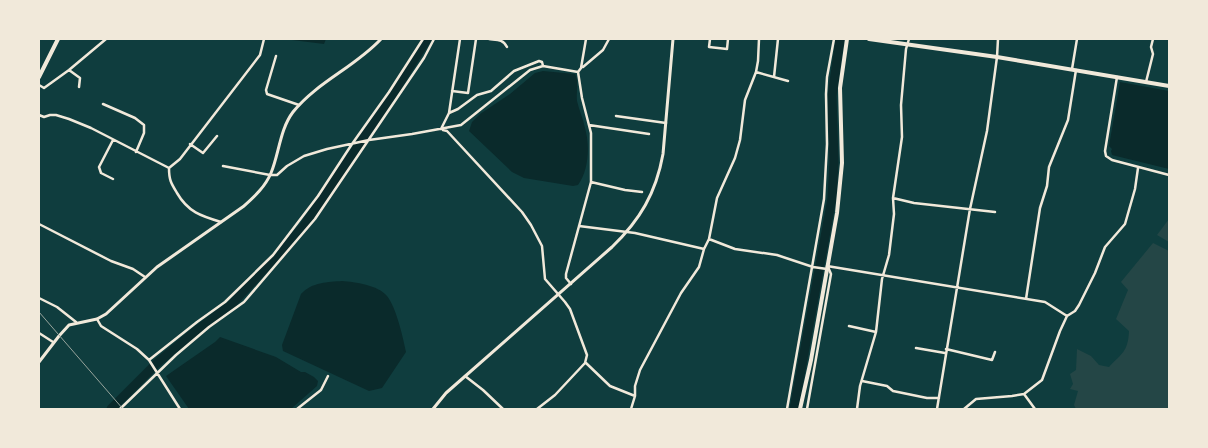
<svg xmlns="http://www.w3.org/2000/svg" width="1208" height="448" viewBox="0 0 1208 448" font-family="Lora,serif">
	<rect width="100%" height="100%" fill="#0f3d3e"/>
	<path fill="#244646" d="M1169,219V242L1157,235Z
		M1153,243L1169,251V409H1076L1074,405L1078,391L1070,389L1073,384L1070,374L1076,370L1077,349L1091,356L1099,365L1109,367C1122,353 1128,352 1129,331L1116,319L1128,290L1121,282Z"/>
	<path fill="#0a2a2b" d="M284,39H326L324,44Z
		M543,71L575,74C579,81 576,92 577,101C579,110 583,118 585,128C590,145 589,170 578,185L573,186L524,178L512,172L469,131L472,122L480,114L510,94L535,73Z
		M1120,82L1169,91V169L1112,155L1111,151L1112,149L1109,146Z
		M342,281C355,282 378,285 387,296C396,307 403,337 406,352L382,388L369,391L283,351L282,345L301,294C312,282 328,282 342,281Z
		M220,337L276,357L301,372H305L314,377L318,381L317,386L291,409H189L166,376L215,342Z"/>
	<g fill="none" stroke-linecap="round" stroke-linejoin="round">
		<path stroke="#0a2a2b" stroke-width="9" d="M111,409L157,363L197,330L232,304L303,227L382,111L427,39
			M794,409L832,198L834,162L832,96L840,39"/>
		<path stroke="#f1e9da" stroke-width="2.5" d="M489,39C497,40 503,39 507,47
			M710,39L709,47L727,49L728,39
			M276,56L266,90L267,94L299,105
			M583,67L603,50L609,39
			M1072,69L1077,39
			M69,70L80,78L79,87
			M756,72L788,81
			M774,77L778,39
			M1117,77L1105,151L1106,156L1112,160L1169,175
			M1146,82L1153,54L1151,47L1153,39
			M39,85L44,88L69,70L106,39
			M452,91L468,93L476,39
			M103,104L135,118L144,125V133L136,152
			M449,113L458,109L477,95L491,91L514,71L539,61L542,62L543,66
			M39,115L44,117L50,115H56L69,119L91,128L169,168
			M616,116L666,123
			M589,125L649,134
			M441,129L449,113L460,39
			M443,130L447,131L522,212L531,225L542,246L545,279L565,302L570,309L587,355L585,363L555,395L537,409
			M190,144L203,153L217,136
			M223,166L270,175H277L287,166L304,156L327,149L369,140L412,134L461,125L530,70L543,66L578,72
			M169,168L180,159L260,55L264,39
			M169,168C169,180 171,183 177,193C188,212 201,216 221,222
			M113,179L101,173L99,167L113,140
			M591,182L625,190L642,192
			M893,198L914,203L995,212
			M39,224L111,261L133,269L145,277
			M579,226L635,233L704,249
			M709,239L735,249L777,255L813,267L827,269
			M827,266L1045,302L1067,316
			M571,284L566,278V274L591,182V133L582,98L578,72L581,68L586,39
			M39,298L57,307L76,322
			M1026,299L1040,208L1047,186L1049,167L1068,120L1076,70
			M97,319L101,326L137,349L149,360L180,409
			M849,326L876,332
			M39,333L53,342
			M916,348L945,353
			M946,349L992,360L995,352
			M149,360L197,322L225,302L273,255L318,196L352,144L389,92L423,39
			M586,363L610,386L635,396
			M465,376L483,390L503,409
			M862,381L887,386L893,391L927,398H939
			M1024,394L1035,409
			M120,409L176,355L209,327L244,302L315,219L424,58L434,39
			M297,409L321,390L328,376
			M631,409L635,396V386L640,370L681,293L699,267L704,249L709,239L717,198L735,158L740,140L745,100L756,72L758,61L759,39
			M787,409L824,199L827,144L826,94L827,77L834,39
			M807,409L831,274L828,267
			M857,409L860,386L876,332L882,279L889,255L894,214L893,198L902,137L901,105L906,49L909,39
			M937,409L970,209L987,131L997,57L998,39
			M964,409L976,399L1012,396L1024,394L1042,380L1060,331L1067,316L1075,311L1079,305L1095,273L1105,247L1125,224L1135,189L1138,168"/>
		<path stroke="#f1e9da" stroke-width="3" d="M39,362L59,336L69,325L97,319L106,314L157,267L244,206C255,196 265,187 271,173C279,154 280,129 293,112C317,82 355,67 381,39
			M433,409L446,393L612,247C640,220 656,193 663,154L673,39"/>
		<path stroke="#f1e9da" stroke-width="4" d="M869,39L997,57L1169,86
			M39,77L58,39
			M800,409L811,360L837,213L842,163L840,88L847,39"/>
		<path stroke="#97a49c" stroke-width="1" d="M39,312L123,409"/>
	</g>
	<rect width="1208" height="448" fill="none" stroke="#f1e9da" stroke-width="80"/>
</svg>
